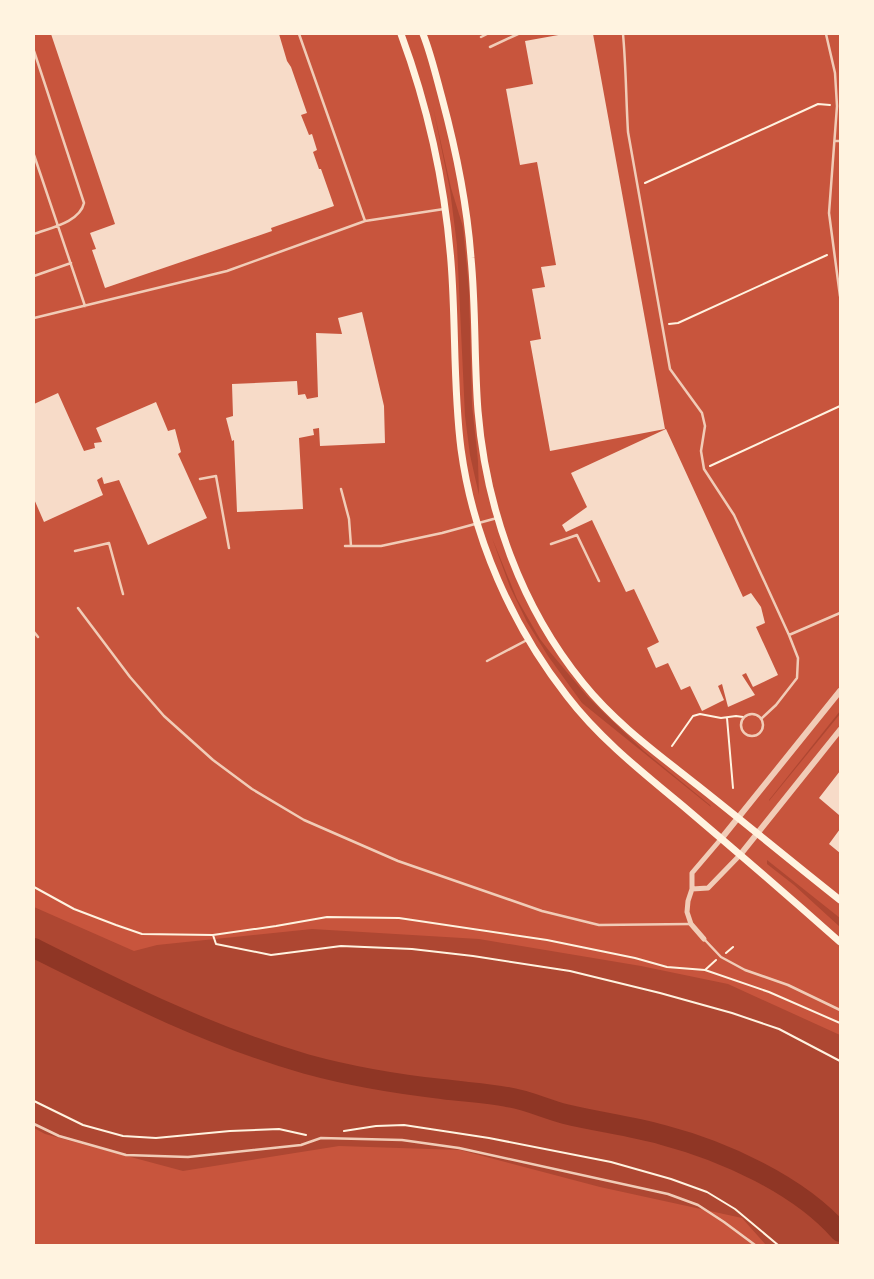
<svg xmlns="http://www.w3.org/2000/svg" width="874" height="1279" viewBox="0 0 874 1279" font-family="'Varela Round',sans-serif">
	<rect width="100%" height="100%" fill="#c8553d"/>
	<path fill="#ae4732" d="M433,107L451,188L463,227L469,290L472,405L478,461L479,495L470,455L465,416L457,245L450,190Z
		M492,538L517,599L540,639L550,652L587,696L606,715L644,751L710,805L711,807L582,703L548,656L527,622L510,587Z
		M840,711V714L769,801V800Z
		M767,860L840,918V927L794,885L767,864Z
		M34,907L134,951L157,945L312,929L479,939L641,966L728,984L840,1035V1245H766L742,1218L600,1187L460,1150L339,1146L183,1171L45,1134L34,1128Z"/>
	<path fill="#8f3625" d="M34,941L76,961L71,975L34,957Z"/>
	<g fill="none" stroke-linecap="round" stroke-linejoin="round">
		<path stroke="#8f3625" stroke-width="20" d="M34,948C124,993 209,1036 306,1064C350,1076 396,1084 442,1089C464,1092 486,1093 507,1097C527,1100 546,1109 565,1114C598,1122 631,1126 663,1135C724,1151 799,1185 840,1232"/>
	</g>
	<path fill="#f7dbc8" d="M51,34H279L287,61L291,67L307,113L301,115L309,135L312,134L317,150L313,152L319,169H321L334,206L271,228L272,231L105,288L92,250L96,249L90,233L115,224Z
		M564,34H593L665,429L550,451L530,341L541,339L532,289L545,287L541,267L556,265L537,162L520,165L506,89L533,84L525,41Z
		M362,312L384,406L385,443L320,446L319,428L313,429L314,435L299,438L303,509L237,512L234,440L232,441L226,418L233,416L232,384L297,381L298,395L305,394L307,399L318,397L316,333L342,334L338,318Z
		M58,393L84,451L95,448L94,443L102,442L96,428L156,402L168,431L175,429L181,452L178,454L207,518L148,545L119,480L104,484L102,477L97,480L103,495L44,522L34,499V404Z
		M666,429L743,597L751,593L761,607L765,623L756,627L778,675L753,687L746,673L742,675L755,695L728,707L722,684L718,686L724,700L702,711L690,686L681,690L668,663L656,668L647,648L659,642L634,589L626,592L592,520L566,532L562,525L587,507L571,473Z
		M840,771V814L839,815L819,798Z
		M840,829V853L829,844Z"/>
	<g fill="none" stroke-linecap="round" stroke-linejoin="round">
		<path stroke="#fff3e0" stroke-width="2" d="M645,183L818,104L830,105
			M669,324L678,323L827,255
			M710,466L840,406
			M727,718L733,788
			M672,746L693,716L700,714L721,718L736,716L743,717
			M34,887L74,909L116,925L142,934L213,935L276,926L327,917L399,918L547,940L635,958L667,967L705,970L769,992L840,1023
			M213,935L216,944L271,955L341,946L412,949L473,956L570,971L660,993L732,1013L779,1029L840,1061
			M726,953L733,947
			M705,970L716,960
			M34,1101L83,1125L123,1136L156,1138L230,1131L279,1129L306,1135
			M344,1131L376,1126L404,1125L489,1138L611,1162L671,1179L707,1192L735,1209L778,1245"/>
		<path stroke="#f1ccb7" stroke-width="2.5" d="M299,34L365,221
			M623,34C626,66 626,99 628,132L670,369L702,413L705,426L701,451L704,469L734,515L789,635L798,658L797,678L776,705L761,719
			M826,34L835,73L837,106L829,213L840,296
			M481,37L487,34
			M490,47L518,34
			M34,51L84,203C80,222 50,228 34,234
			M835,141H840
			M34,155L85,306
			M34,276L71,263
			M34,318L227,271L365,221L444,209
			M200,479L216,476L229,548
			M341,489L349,519L351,546
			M551,544L577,535L599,581
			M345,546H381L442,533L497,518
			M75,551L109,543L123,594
			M78,608L130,677L164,716L213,760L252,789L304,820L398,861L542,911L599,925L690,924
			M34,632L38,637
			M789,635L840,613
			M487,661L527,640
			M741 725a11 11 0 1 1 22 0a11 11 0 1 1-22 0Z
			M704,939L721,957L745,970L788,985L840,1010
			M34,1124L59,1136L126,1155L188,1157L301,1145L321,1138L402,1140L459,1148L668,1194L698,1205L724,1222L755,1245"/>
		<path stroke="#f1ccb7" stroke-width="5" d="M692,889L708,888L740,855
			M704,939L691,924L687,912L688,901L692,889V873L721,839"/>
		<path stroke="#f1ccb7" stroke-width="6" d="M721,839L840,691
			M740,855L840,730"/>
		<path stroke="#fff3e0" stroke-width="7" d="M401,34C428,107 445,185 451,262C456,324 453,387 461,449C473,538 512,626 567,696C599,738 642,772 683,806C736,851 788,896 840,942
			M423,34C431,54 436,76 442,98C456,150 467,203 471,258C476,309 474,360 478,411C486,509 521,607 583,683C615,723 658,754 697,785C745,823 792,862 840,900"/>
	</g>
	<rect width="874" height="1279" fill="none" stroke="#fff3e0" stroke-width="70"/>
</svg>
